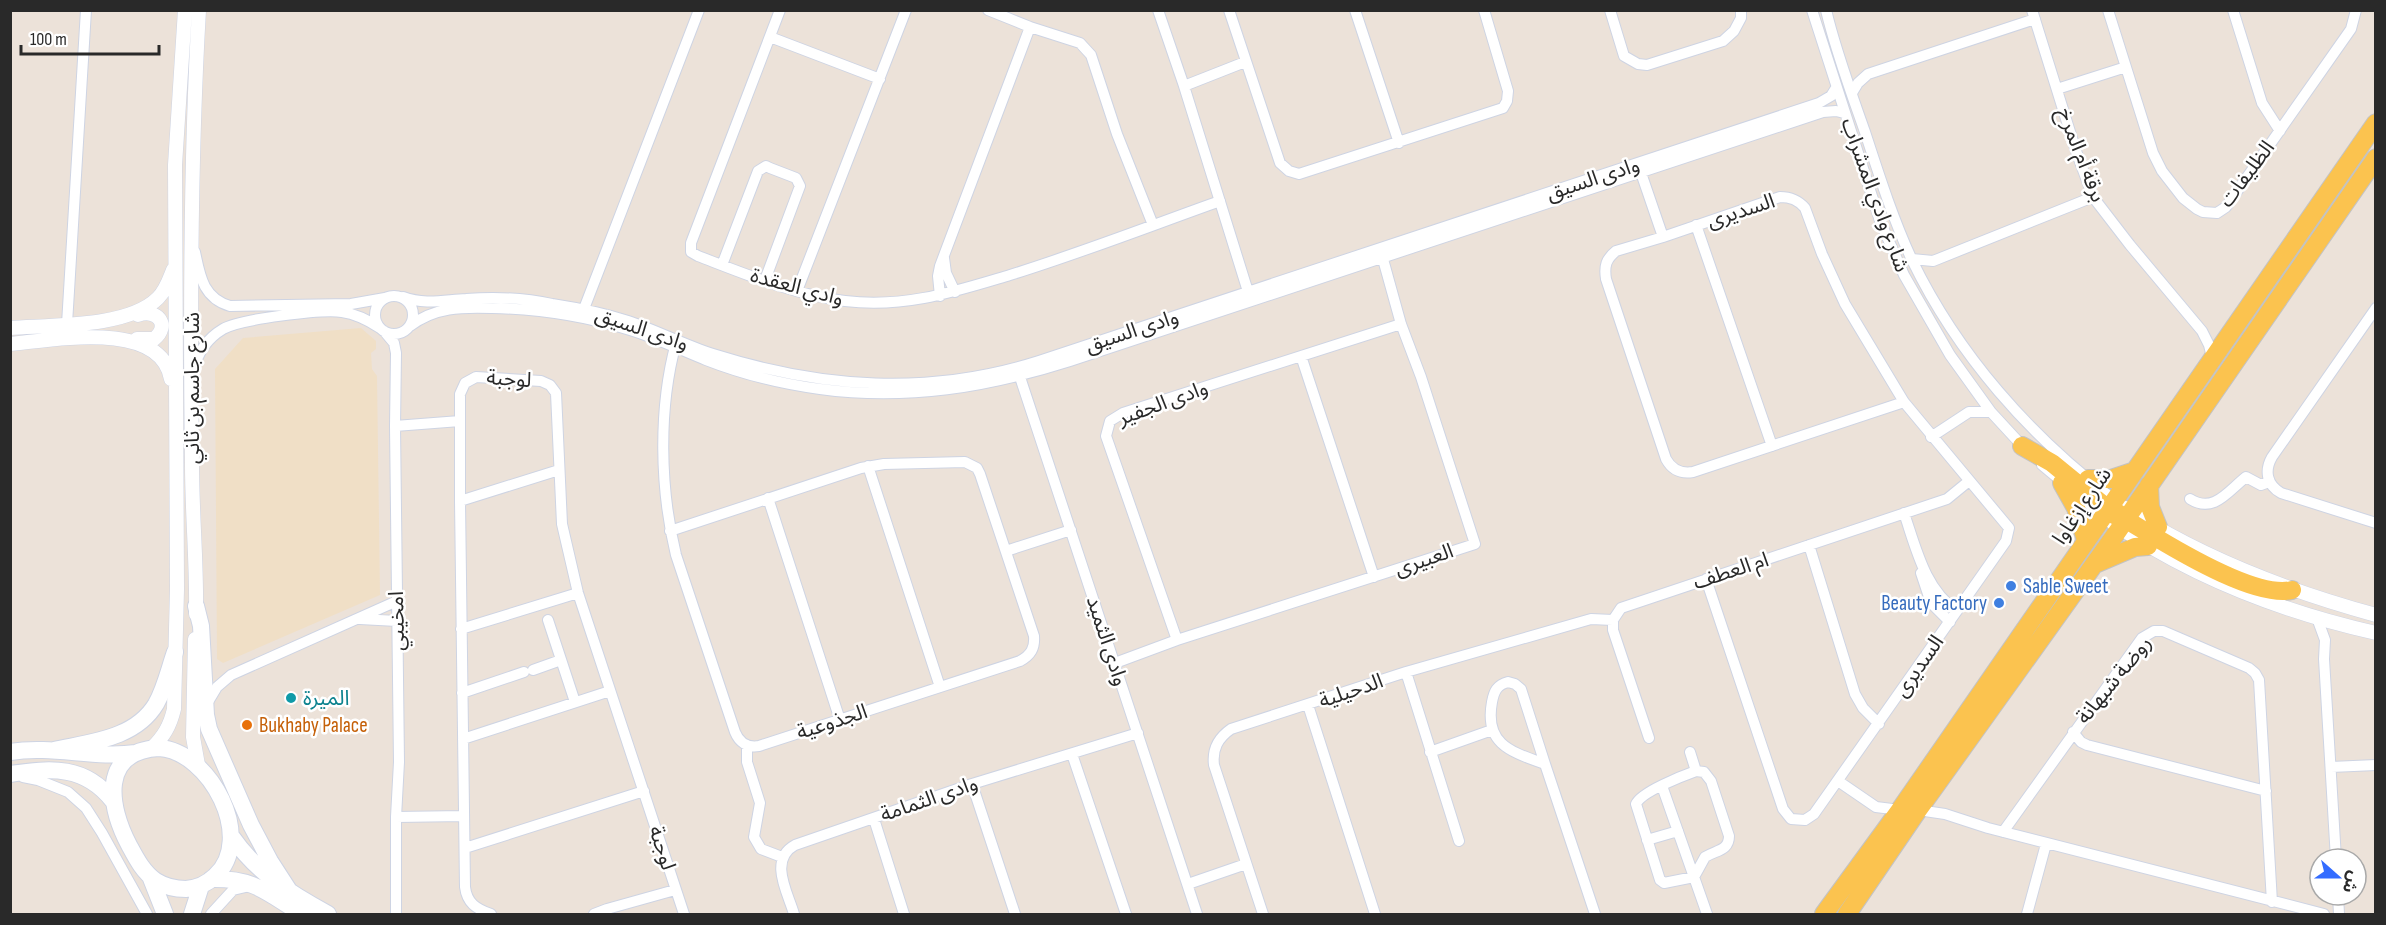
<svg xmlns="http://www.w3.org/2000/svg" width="2386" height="925" font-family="'Sofia Sans Condensed','Noto Sans Arabic',sans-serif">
<rect width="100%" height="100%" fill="#ece2d9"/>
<!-- education -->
<path fill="#f0dfc6" d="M361,328L376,341V349L371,353L372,369L377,376L380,595L223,663L217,659L215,369L243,338Z"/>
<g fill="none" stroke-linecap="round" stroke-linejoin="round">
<!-- minor casing -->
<g stroke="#ced4e3" stroke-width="12">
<path id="minor" d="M780,10L691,243V252L698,256C745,274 795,295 845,301C906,308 953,292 1010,275C1081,253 1150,226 1220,201
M988,10L1030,27L1080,43L1091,55L1117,134L1153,225
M1158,10L1184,86L1250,298
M1229,10L1280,163L1289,171L1299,174L1503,108L1507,101L1508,91L1484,10
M1355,10L1399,143
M1610,10L1624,56L1638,64L1647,65L1723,41L1734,31L1741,18V10
M1812,10L1880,221L1904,275L1950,355L1991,412L2026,450
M1826,10C1836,52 1851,92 1865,132C1879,175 1893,219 1912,260C1958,355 2030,436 2113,499
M2032,10L2076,151L2093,197L2130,245L2202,331L2209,345L2212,358
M2108,10L2153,153L2162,171L2183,198L2197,209L2203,212L2217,213L2226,207L2351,29L2356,10
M2233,10L2262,103L2280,131
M770,37L880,79
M1184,86L1245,62
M2057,89L2126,67
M1852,93L1858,83L1868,74L2035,19
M1639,167L1663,237
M1696,225L1772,446
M195,252C200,276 203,298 230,306L351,304L385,298
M944,258L946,273L955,292
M1912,259L1933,261L2093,197
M722,265L758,171L766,166L770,168L796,178L800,186L765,280
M797,291L906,10
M375 315a19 19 0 1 1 38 0a19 19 0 1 1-38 0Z
M940,296L938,276L940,266L1030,27
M403,297C425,305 444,300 466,299C494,297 525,298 552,304C578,308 603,313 628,321C656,330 684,345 713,354C821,388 929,396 1039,361L1819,103L1831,96L1836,88
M2376,308L2272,457C2264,471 2267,485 2281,493L2376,523
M582,314L699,10
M67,324L86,10
M410,326C435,307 461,307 492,308C539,309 585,316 630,330C656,338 681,350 706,360C742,374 782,384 820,389C907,401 988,387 1070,361L1823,112L1836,111L1844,113
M384,331L394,343L396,353L395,426L399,762L396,817V914
M1301,356L1374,577
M194,369C198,352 208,338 223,329C240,319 322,309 342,312C356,314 368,320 380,328
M1018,371L1197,914
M395,426L460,421
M1931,437L1969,412H1991
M2042,465L2102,515
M868,466L940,687
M768,498L840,720
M2190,499C2214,514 2228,491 2246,477L2261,485L2269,482
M460,501L559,470
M1904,513C1916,548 1925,590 1957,611
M670,531L861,468L884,464L965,462L977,468L980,474L1034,636C1035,648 1031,655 1020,661L759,746C747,748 739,742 735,732L676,555C660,489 658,409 676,343
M1809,545L1855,694L1863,708L1879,724
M1006,551L1071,530
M1921,573L1931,603L1950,622
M1706,579L1783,809L1791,819L1805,820L1814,814L2006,541L2009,528L1904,402L1845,304L1822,254L1805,208C1798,200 1791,197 1780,197L1663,237L1616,251C1606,259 1604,266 1606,279L1666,459C1672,470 1681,474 1693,472L1904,402
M2317,618L2325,640L2324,659L2336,859
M360,619L397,621
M548,620L575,702
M461,629L578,593
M1177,640L1106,436L1110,421L1123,413L1401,324
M1115,663L1177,640L1475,544L1421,377L1401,324L1381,252
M533,670L561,660
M1406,672L1459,841
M1508,682L1515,684L1521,689L1545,764C1512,752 1484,745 1492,702C1494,691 1497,685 1508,682Z
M462,693L524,672
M208,702L217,687L231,675L397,601
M1308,705L1375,914
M2073,732L2081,742L2087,745L2266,791
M1649,738L1613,630V620L1621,608L1947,499L1969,481
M463,739L610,691
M747,745V762L760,803L754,837L761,849L782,857
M1430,752L1492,730
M1690,752L1696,771
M1072,754L1126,914
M1545,764L1595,914
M2331,767L2376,765
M1696,771L1704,772L1711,781L1729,836C1729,851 1716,850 1705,857L1694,877L1664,883L1660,880L1636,804C1641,792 1682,776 1696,771Z
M23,777L38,780L68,792L86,808L102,833L147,914
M1838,781L1876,807L1900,810
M972,784L1015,914
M1662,786L1707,914
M1918,810L1945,814L1988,828L2324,914
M396,817L464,816
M874,819L904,914
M2003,832L2142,638L2154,631H2163L2249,668L2255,673L2259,680L2272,902
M1647,840L1678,831
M465,848L644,791
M1188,884L1246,864
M2338,895L2339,914
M211,914L233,890L250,886
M491,914C476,909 467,903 465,887L460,501V394L465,383L476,377L541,381L550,385L556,393L562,524L578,593L684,914
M594,914L607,909L675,890
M794,914C788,893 768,860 795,845L972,784L1138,733
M1263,914L1214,765C1212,749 1218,738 1231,729L1406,672L1591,619L1613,620
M2027,914L2046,844"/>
</g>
<!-- tertiary casing -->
<g stroke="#ced4e3" stroke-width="15">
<path id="tertiary" d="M10,328C51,325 128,328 158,298C166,290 169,280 173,270
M137,339H154C171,325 157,308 138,315
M10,344C53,340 161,319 171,379
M2125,508C2201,558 2288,591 2376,615
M2113,523C2192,577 2283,612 2376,633
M196,614C197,565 192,514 192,464C190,313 190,161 199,10
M195,639L193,737L198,765
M152,748C164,736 170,726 174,709L177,589L175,165L185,10"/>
</g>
<!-- secondary casing -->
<g stroke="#ced4e3" stroke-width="18">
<path id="secondary" d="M196,606L201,626L206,715L209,729L251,825L270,861L292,895
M159,748C210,751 256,839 215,876C207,884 198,888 186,889C176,889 164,886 156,881C143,872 136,858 129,845C109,807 99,751 159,748Z
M54,750C90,742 135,739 156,704C165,688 169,669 175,652
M10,752C53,745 94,759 136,753
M10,774C52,768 85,765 113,801
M232,837C257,873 291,894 328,914
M150,876L165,914
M211,879C255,878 267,893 302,914
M192,914L201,886"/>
</g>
<!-- primary casing -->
<g stroke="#c3c3c3" stroke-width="20">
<path id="primary" d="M2022,446L2052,463L2107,508L2118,513
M2088,479H2111L2132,472
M2062,483L2076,508L2086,540
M2149,485L2150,507L2158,527
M2114,515C2128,519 2142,530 2155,537C2185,555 2258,598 2292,590
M2095,564L2135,547L2148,546
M1824,914L1900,810L2376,123
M1847,914L1918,810L2113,538L2376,158"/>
</g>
<!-- minor -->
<use href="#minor" stroke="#fff" stroke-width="10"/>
<!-- tertiary -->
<use href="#tertiary" stroke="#fff" stroke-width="14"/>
<!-- secondary -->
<use href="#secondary" stroke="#fff" stroke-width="16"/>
<!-- primary -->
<use href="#primary" stroke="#fbc34f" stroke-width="18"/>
</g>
<!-- markers -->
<g fill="#3f7fe0" stroke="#fff" stroke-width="2">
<circle cx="2011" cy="586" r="6"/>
<circle cx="1999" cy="603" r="6"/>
</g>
<circle fill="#0f9aa8" stroke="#fff" stroke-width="2" cx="291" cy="698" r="6"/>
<circle fill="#e8710a" stroke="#fff" stroke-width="2" cx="247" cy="725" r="6"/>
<g text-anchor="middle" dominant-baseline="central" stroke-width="5" stroke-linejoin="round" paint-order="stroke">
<!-- street labels -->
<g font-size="21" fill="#292929" stroke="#fff">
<text transform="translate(2081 155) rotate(69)">برقة أم المرخ</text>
<text transform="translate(2247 174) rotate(-53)">الظليفات</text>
<text transform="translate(1593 179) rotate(-18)">وادى السيق</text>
<text transform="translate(1875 195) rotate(70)">شارع وادي المشراب</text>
<text transform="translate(1741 211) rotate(-18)">السديرى</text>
<text transform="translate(797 287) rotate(15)">وادي العقدة</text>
<text transform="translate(642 329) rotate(19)">وادى السيق</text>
<text transform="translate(1132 331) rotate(-18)">وادى السيق</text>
<text transform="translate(509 379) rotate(4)">لوجبة</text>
<text transform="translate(192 388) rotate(-90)">شارع جاسم بن ثاني</text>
<text transform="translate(1163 403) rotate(-20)">وادى الجفير</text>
<text transform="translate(2082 506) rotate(-56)">شارع إزغاوا</text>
<text transform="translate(1424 560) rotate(-19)">العبيرى</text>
<text transform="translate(1731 571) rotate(-18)">ام العطف</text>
<text transform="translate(397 621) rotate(-91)">امخيبي</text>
<text transform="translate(1107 641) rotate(72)">وادى الثميد</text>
<text transform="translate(1919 666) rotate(-55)">السديرى</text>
<text transform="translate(2114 680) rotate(-51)">روضة شبهانة</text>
<text transform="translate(1351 691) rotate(-19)">الدحيلية</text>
<text transform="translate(832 722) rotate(-18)">الجذوعية</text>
<text transform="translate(929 799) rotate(-19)">وادى الثمامة</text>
<text transform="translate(662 848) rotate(72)">لوجبة</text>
</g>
<!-- shop labels -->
<g font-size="21" fill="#366cbe" stroke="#fff" text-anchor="start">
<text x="2023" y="586">Sable Sweet</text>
<text x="1987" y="603" text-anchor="end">Beauty Factory</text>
</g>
<!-- culture labels -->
<g font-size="21" fill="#0d838f" stroke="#fff" text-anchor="start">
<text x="303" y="698">الميرة</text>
</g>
<!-- food labels -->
<g font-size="21" fill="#c56008" stroke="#fff" text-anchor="start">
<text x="259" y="725">Bukhaby Palace</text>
</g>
</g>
<!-- border -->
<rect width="2386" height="925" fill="none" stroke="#292929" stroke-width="24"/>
<!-- north arrow -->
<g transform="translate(2338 877) rotate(111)"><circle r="28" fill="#ffffff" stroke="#a9a9a9" stroke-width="1.5"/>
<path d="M0-4.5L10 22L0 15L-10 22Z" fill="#336cff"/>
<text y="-9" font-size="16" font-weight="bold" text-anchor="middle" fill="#292929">ش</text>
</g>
<!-- scale -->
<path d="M21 45v9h138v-9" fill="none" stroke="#292929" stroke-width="3"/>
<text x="30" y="45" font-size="18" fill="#292929" stroke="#ffffff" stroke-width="4.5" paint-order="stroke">100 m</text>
</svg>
